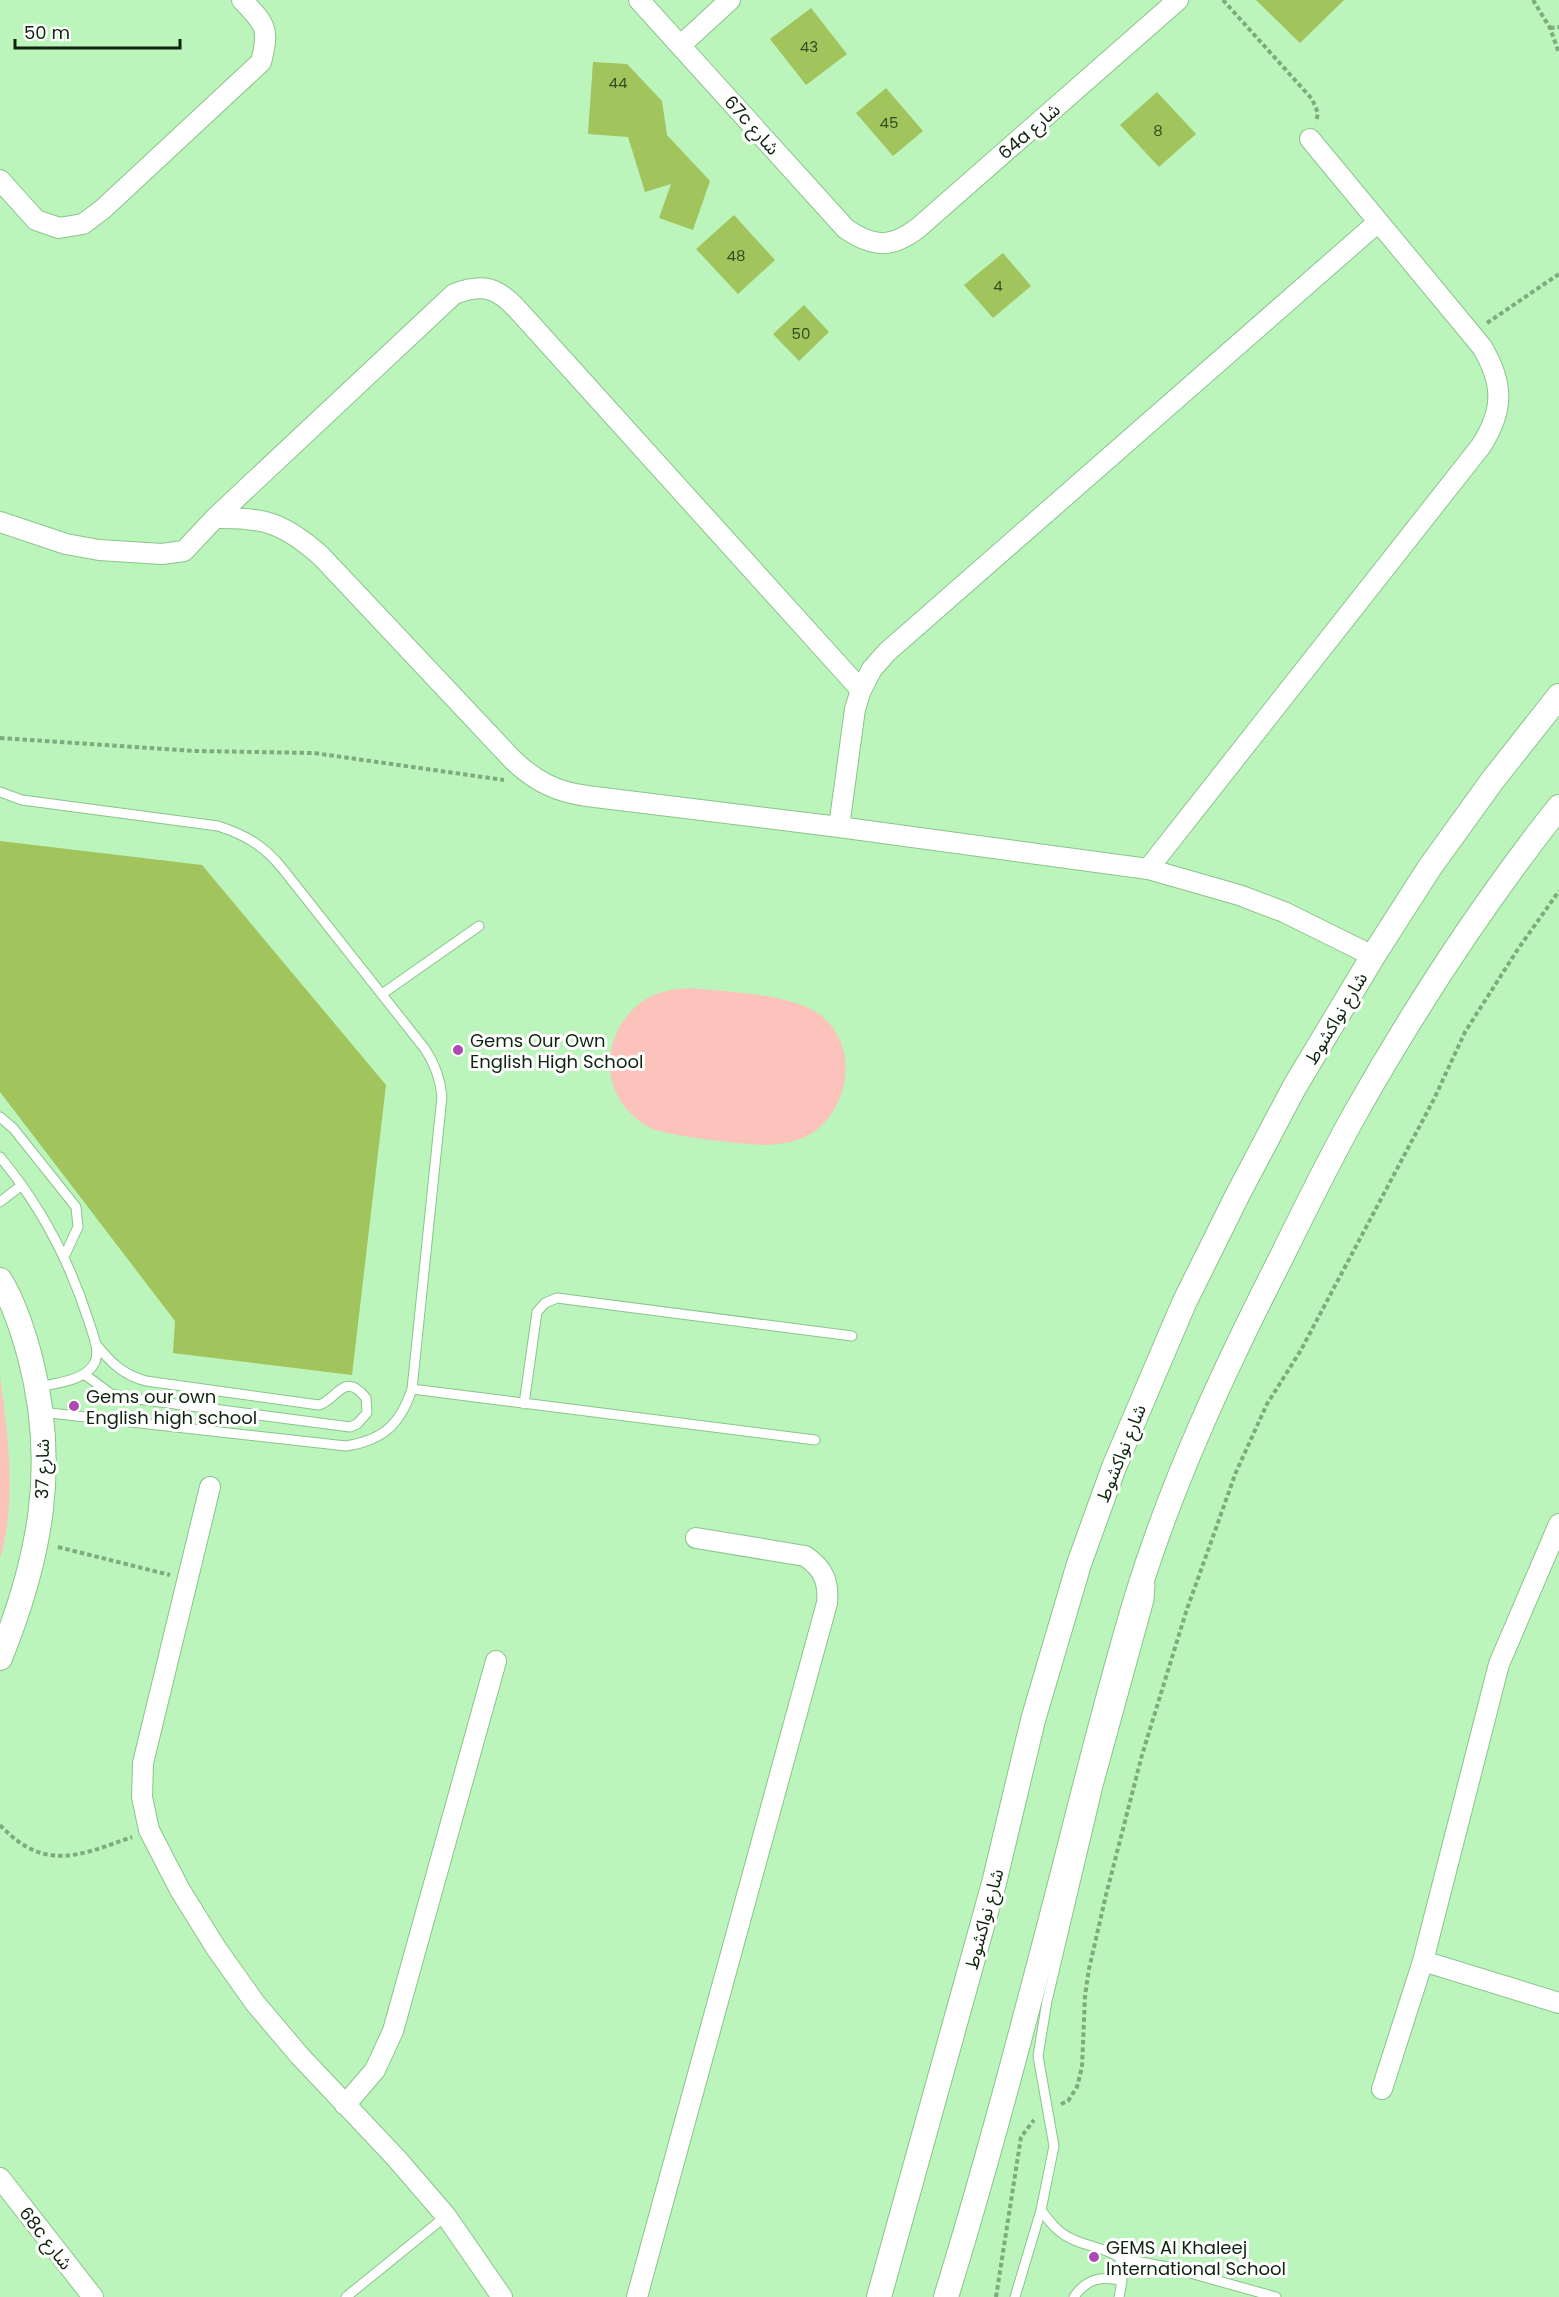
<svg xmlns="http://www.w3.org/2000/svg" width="1559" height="2297" font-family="Poppins,'Noto Sans Arabic',sans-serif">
<rect width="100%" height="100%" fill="#bbf5bb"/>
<!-- green -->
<path fill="#fcc2bc" d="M690,988C727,992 798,993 825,1019C858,1050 849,1105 815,1131C802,1141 783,1144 767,1145C748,1145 666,1136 651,1128C597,1101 597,1031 646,999C659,991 675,989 690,988Z
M0,1376C8,1435 17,1502 0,1559Z"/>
<!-- building -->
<path fill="#a1c45c" d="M1256,0H1344L1300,43Z
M811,8L847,54L806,85L770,39Z
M593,62L627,64L662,101L667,135L710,181L693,230L659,218L671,184L645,192L628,137L588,134Z
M886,88L923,131L893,156L856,113Z
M1157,92L1196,134L1159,167L1120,125Z
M734,215L775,260L738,294L696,249Z
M1003,253L1031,286L993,318L964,285Z
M804,305L829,332L799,361L773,334Z
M0,841L202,865L386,1085L352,1375L173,1353L175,1321L0,1092Z"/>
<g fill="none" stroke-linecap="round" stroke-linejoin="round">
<!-- service casing -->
<g stroke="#8bc48c" stroke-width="11">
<path id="service" d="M0,792L22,800L218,826C246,835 264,846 282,868L425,1049C435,1064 440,1078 442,1096L412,1389C400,1425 383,1440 346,1446L41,1412
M382,994L479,926
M0,1117L13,1128L76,1207L78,1227L64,1257
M0,1157C40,1205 70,1262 89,1322C93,1335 100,1350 95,1362C86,1381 56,1383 38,1387
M0,1202L22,1185
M84,1374L111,1394L137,1399L350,1427L357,1424L367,1413L366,1398C344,1370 337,1400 319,1405L146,1381C123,1375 110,1362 95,1343
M412,1389L815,1440
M524,1404L537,1312L545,1303L557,1298L852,1336
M1041,2210C1049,2221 1058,2233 1072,2239C1088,2247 1105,2247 1120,2258L1122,2281L1119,2297
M1120,2258L1172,2268L1276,2297
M346,2297L446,2216
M1015,2297L1041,2210L1054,2146L1038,2056L1047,2001L1098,1786L1149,1600L1150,1585
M1074,2297C1086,2279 1102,2275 1122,2281"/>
</g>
<!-- minor casing -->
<g stroke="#8bc48c" stroke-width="22">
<path id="minor" d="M639,0L846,229C874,248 892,248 918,228L1178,0
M681,45L730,0
M0,180L36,220L59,228L83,224L103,209L261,62C270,28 265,24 242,0
M215,518C264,517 284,523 321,556L513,760C535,781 556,792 587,796L839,827L1148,869L1239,895L1284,912L1373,956
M0,522L66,544L99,550L162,554L184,551L215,518L454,294C483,283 497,287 518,310L861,690
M839,827L855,709L861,690L872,669L887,652L1377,223
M1148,869L1481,446C1504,410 1504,384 1482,347L1310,139
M210,1487L143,1763L142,1797L149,1830L180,1890L216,1948L255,2003L299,2055L397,2159L446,2216L502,2297
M1423,1961L1499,1664L1559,1524
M1382,2089L1423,1961L1559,2003
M345,2105L375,2070L393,2031L496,1661
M0,2178L93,2297
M637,2297L827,1603C829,1581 823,1568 805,1556L696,1538"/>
</g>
<!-- tertiary casing -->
<g stroke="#8bc48c" stroke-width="26">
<path id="tertiary" d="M0,1280C14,1303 23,1331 30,1357C58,1464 41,1557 0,1658
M879,2297L994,1883L1033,1720L1079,1564L1114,1467L1184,1303L1238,1194L1295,1086L1373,956L1430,867L1492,781L1559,696
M946,2297C987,2164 1022,2030 1057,1896C1083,1795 1107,1695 1137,1596C1173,1479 1226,1366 1281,1258C1305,1209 1329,1160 1356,1112C1416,1006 1483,903 1559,807"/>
</g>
<!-- path -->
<path stroke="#7eab7e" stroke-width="4" stroke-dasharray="4.5 3" stroke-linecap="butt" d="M1223,0L1312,99L1318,113L1316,122
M1533,0L1550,28L1559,53
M1550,28L1559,27
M1487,323L1559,274
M0,738L195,751L314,753L504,780
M58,1547L170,1575
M0,1825C44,1872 79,1856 132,1837
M1061,2104L1068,2101L1077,2087L1082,2067L1085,1996L1089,1969L1106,1895L1142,1755L1186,1612L1236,1472L1267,1404L1301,1350L1434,1099L1465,1032L1518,949L1559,891
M996,2297L1021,2137L1034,2120"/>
<!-- service -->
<use href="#service" stroke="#fff" stroke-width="9"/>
<!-- minor -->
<use href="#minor" stroke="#fff" stroke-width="20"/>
<!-- tertiary -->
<use href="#tertiary" stroke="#fff" stroke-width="24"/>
</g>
<!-- markers -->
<g fill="#ab4ab2" stroke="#fff" stroke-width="2">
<circle cx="458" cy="1050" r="6"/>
<circle cx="74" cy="1406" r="6"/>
<circle cx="1094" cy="2257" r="6"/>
</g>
<g text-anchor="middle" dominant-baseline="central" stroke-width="6" stroke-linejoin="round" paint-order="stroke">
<!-- number labels -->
<g font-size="15" fill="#334c22">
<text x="809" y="46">43</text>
<text x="618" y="82">44</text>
<text x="889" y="122">45</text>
<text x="1158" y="130">8</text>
<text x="736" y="255">48</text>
<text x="998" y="285">4</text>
<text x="801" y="333">50</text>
</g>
<!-- street labels -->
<g font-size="18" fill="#0e240f" stroke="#fff">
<text transform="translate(752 125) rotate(48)">67c شارع</text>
<text transform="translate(1029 131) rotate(-41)">64a شارع</text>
<text transform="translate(1336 1018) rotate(-59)">شارع نواكشوط</text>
<text transform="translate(1121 1453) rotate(-68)">شارع نواكشوط</text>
<text transform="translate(42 1469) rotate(-89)">شارع 37</text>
<text transform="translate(984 1919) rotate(-75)">شارع نواكشوط</text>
<text transform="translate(46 2238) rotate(52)">68c شارع</text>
</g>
<!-- poi labels -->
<g font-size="18" fill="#0e240f" stroke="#fff" text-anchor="start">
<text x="470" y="1040">Gems Our Own<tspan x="470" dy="21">English High School</tspan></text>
<text x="86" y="1396">Gems our own<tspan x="86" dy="21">English high school</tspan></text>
<text x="1106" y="2247">GEMS Al Khaleej<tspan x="1106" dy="21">International School</tspan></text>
</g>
</g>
<!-- scale -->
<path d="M15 39v9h165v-9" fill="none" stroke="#0e240f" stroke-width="3"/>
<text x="24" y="39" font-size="18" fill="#0e240f" stroke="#ffffff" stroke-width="4.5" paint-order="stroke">50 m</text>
</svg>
